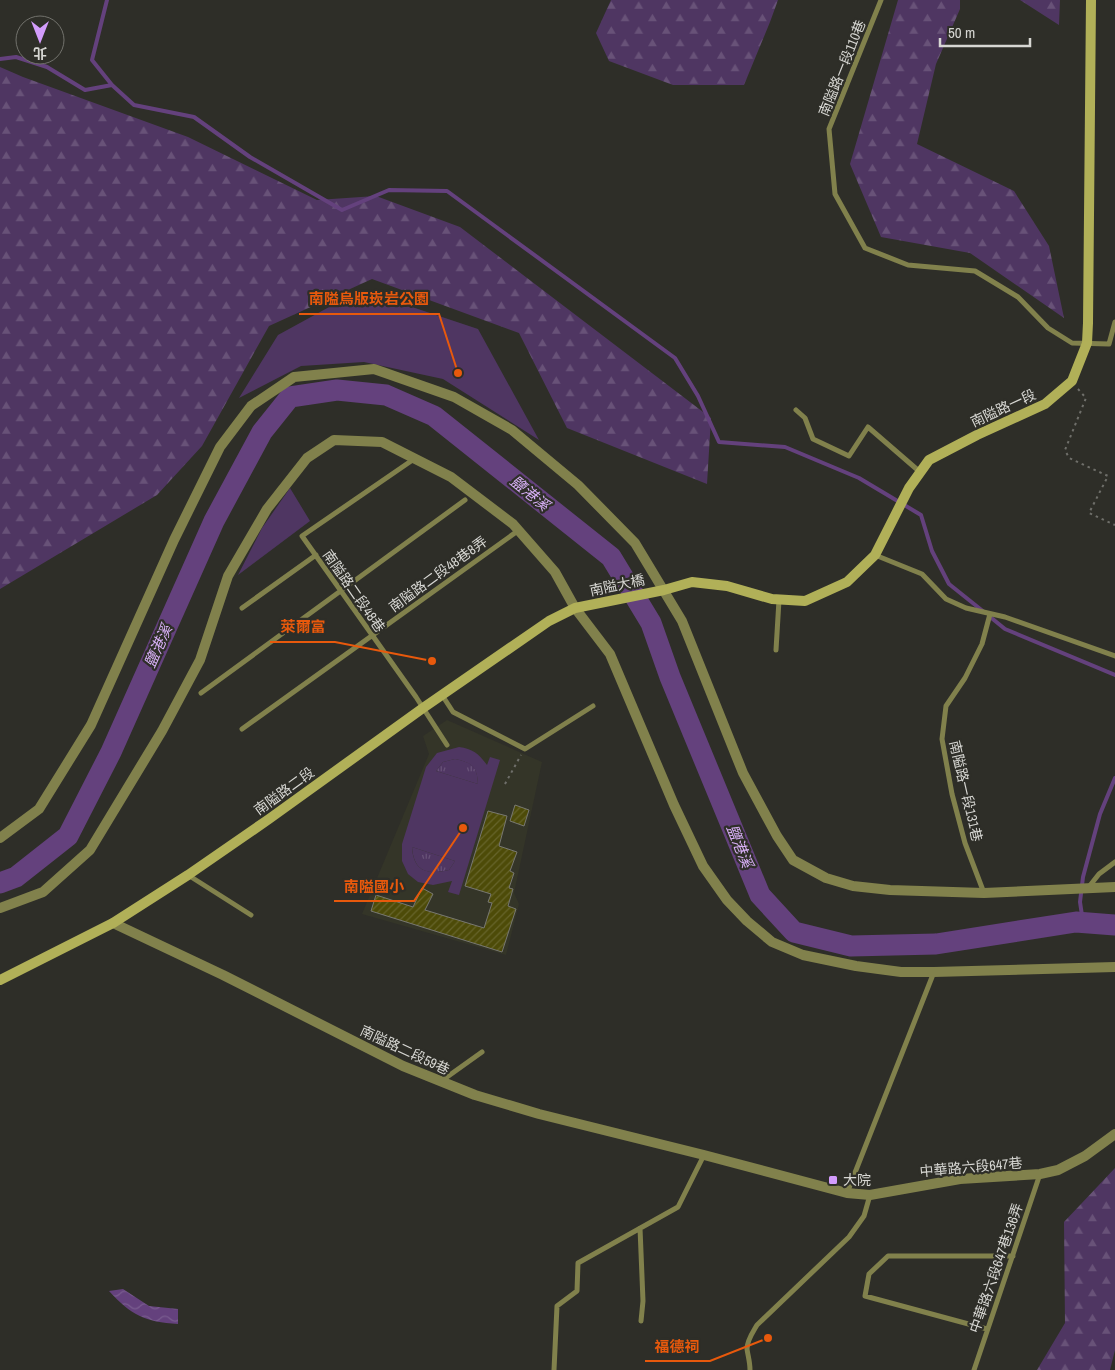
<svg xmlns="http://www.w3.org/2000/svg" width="1115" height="1370" font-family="'Archivo Narrow','Noto Sans TC',sans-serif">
<defs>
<pattern id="grass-tufts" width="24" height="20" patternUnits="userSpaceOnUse" patternTransform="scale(1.25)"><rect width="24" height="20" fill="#4f3662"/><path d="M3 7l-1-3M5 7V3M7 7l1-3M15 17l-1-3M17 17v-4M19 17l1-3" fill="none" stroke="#685278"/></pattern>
<pattern id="forest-firs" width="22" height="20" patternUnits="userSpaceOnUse" patternTransform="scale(1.25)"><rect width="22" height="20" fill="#4f3662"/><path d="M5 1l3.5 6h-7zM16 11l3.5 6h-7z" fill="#685278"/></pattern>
<pattern id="water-waves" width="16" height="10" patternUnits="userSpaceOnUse" patternTransform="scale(1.25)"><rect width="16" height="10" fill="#64417d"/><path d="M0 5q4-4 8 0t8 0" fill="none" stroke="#795c8f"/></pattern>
<pattern id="building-hatch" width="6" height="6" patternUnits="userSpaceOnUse" patternTransform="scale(1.25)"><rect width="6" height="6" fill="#4d4b08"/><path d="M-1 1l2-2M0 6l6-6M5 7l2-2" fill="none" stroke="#66642b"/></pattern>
</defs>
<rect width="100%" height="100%" fill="#2e2e28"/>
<!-- built -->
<path fill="#343528" d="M447,720L542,762L514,893L519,904L506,955L362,914L429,754L423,736Z"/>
<!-- grass -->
<path fill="url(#grass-tufts)" d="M455,759C473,763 477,766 478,784L436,771L443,762Z
M412,847L455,861L449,870C427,875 414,872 412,847Z"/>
<!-- forest -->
<path fill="url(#forest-firs)" d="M611,0H778L770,22L744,85H673L609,61L596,33Z
M898,0H960V9L936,64L917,144L1014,191L1049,246L1064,318L970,253L881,237L850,164Z
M1020,0H1060L1059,25Z
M0,67L23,77L188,137L317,200L376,196L460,227L711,418L707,484L567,428L519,333L372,279L269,326L202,446L157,495L0,589Z
M1115,1168V1350L1110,1370H1037L1065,1323L1064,1222Z"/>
<!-- park -->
<path fill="#4f3662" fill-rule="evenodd" d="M400,303L478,329L539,440L443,379L364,362L301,366L239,398L278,335L331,306Z
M290,488L310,521L238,575L262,528Z
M459,747C473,749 479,754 487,765L490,757L500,760L459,895L448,892L452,881L433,885L418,882L408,874L402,861V844L426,767L437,753ZM455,759C472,763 477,766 478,784L436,771L443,762ZM412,848V847L455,861L449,870C428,875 414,872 412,848Z"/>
<!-- water -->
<path fill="url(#water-waves)" d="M123,1289L149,1306L178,1309V1324C145,1322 131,1315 109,1291Z"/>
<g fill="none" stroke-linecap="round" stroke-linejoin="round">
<!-- stream -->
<path stroke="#64417d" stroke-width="4" d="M107,0L92,60L112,85L134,105L194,117L250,157L342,210L389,190L447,191L675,358L698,396L719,442L785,447L859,478L921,515L932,551L949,584L984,612
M0,59L16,57L47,67L85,90L112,85
M989,616L1005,629L1115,675
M1083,922L1080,902L1083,877L1100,814L1115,778"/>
<!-- river -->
<path stroke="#64417d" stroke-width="21" d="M0,883L16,877L68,836L111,752L214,521L262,432L290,397L337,390L386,395L434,416L611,557L651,623L670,677L760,895L794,932L851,946L936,944L1076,922L1115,925"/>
</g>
<!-- building -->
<path fill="url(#building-hatch)" stroke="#787871" d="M515,805L529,810L524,826L510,821Z
M488,811L507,816L499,846L517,852L510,871L514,873L509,888L513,889L508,906L516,909L502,952L371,911L376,895L413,907L422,888L433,894L425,910L484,928L492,903L488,902L491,894L465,886Z"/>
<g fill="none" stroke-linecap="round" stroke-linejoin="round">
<!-- path -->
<path stroke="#6f6f6a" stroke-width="2" stroke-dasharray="2.5 4" stroke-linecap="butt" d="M1078,389L1086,398L1065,450L1069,458L1108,476L1089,513L1115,525
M505,784L521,755"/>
<!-- lane -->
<path stroke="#81814c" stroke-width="5" d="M881,0L829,129L835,194L865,248L908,265L975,271L1018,297L1048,328L1072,343L1109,344L1115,322
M796,410L805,418L813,439L849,456L868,427L920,472
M414,459L302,536L416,697L447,745
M875,555L922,574L946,599L966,608L1005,617L1115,656
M242,608L316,555
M776,650L779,600
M201,693L465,500
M442,695L453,712L525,749L593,706
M242,729L519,530
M188,875L251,915
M1088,888L1099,874L1115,862
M984,893L965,843L952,794L942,739L946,706L965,678L982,644L990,614
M440,1082L482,1052
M847,1193L934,972
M640,1228L643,1301L641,1321
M987,1329L865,1296L869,1274L888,1256H1013
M554,1370L557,1306L577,1291L578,1263L678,1207L704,1155
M750,1370C750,1362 748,1356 747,1349C747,1340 753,1332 757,1325L849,1237L864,1216L870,1195
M974,1370L1040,1174"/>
<!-- street -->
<path stroke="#81814c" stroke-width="10" d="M0,838L39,809L91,725L174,540L220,447L251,406L294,377L374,369L454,397L512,430L578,485L635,543L682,621L743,773L777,836L793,860L826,878L853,886L890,890L984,893L1115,887
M0,908L43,892L90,850L162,731L200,660L228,576L267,509L307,458L334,440L382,442L451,477L513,524L555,572L575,608L610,654L674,805L703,866L727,900L747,921L772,942L803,955L856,966L901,972H934L1115,967
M113,923L223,975L403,1066L475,1095L539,1114L704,1155L847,1193L870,1195L960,1179L1040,1174L1058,1170L1085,1156L1115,1134"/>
<!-- secondary -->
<path stroke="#b1b058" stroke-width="10" d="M0,980L113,923L188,875L269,819L423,708L549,621L575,608L664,590L692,582L727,586L772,599L805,601L847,582L875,555L909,488L929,460L977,435L1045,404L1072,381L1087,343L1088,323L1091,0"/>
</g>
<!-- markers -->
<rect fill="#d39cfc" stroke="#2e2e28" stroke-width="2" x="828" y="1175" width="10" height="10" rx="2.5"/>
<g text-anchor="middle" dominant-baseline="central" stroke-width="4.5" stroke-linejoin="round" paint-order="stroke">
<!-- street labels -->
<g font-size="14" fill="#d7d7d3" stroke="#2e2e28">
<text transform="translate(842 68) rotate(-68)">南隘路一段110巷</text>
<text transform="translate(1003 408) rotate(-25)">南隘路一段</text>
<text transform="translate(438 574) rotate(-36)">南隘路二段48巷8弄</text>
<text transform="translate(617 585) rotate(-12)">南隘大橋</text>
<text transform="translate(354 591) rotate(55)">南隘路二段48巷</text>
<text transform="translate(284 791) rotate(-36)">南隘路二段</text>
<text transform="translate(966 791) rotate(77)">南隘路一段131巷</text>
<text transform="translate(405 1050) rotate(25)">南隘路二段59巷</text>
<text transform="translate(971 1167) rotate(-5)">中華路六段647巷</text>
<text transform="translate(996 1268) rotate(-71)">中華路六段647巷136弄</text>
</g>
<!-- poi labels -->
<g font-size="14" fill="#d7d7d3" stroke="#2e2e28" text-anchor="start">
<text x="843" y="1180">大院</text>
</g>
<!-- water labels -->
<g font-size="15" font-style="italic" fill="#d8b0f7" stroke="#2e2e28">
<text transform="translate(530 493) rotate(39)">鹽港溪</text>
<text transform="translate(158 646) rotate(-66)">鹽港溪</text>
<text transform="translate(740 846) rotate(68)">鹽港溪</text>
</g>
</g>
<!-- callouts -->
<path fill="none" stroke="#e8590c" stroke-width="2" d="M458 373L439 314H299M432 661L335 642H270M463 828L414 901H334M768 1338L710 1361H645"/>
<g fill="#e8590c" stroke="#2e2e28" stroke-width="2">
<circle cx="458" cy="373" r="5"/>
<circle cx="432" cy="661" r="5"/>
<circle cx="463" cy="828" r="5"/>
<circle cx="768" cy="1338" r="5"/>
</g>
<g font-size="15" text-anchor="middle" font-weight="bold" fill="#e8590c" stroke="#2e2e28" stroke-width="4.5" stroke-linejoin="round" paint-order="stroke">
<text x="369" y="304">南隘烏版崁岩公園</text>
<text x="303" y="632">萊爾富</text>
<text x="374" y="892">南隘國小</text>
<text x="677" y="1352">福德祠</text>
</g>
<!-- north arrow -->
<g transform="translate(40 40) rotate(180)"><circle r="24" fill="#2e2e28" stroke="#72726c"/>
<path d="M0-4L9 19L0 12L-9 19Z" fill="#d39cfc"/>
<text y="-8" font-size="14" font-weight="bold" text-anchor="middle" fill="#d7d7d3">北</text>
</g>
<!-- scale -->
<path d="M940 38v8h90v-8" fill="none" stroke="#d7d7d3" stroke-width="2.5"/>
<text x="948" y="38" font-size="15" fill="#d7d7d3" stroke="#2e2e28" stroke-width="4" paint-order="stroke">50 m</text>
</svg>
